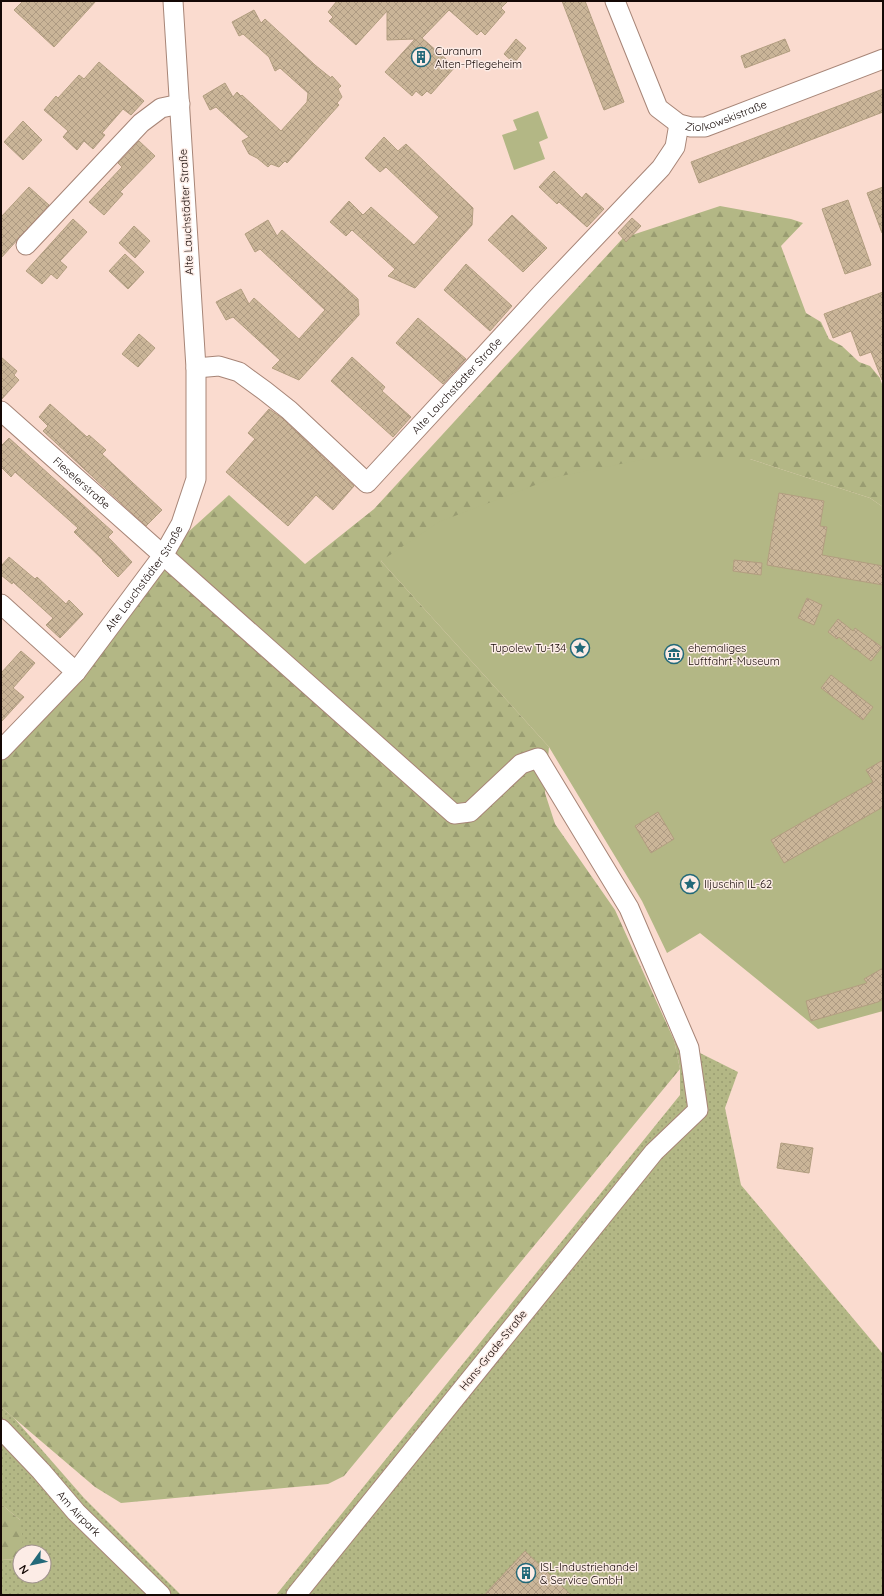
<svg xmlns="http://www.w3.org/2000/svg" width="884" height="1596" font-family="Quicksand,sans-serif">
<defs>
<pattern id="grass-dots" width="8" height="8" patternUnits="userSpaceOnUse"><rect width="8" height="8" fill="#b3b785"/><path d="M2 2h.1M6 6h.1" fill="none" stroke="#999c71" stroke-width="1.8" stroke-linecap="round"/></pattern>
<pattern id="forest-firs" width="22" height="20" patternUnits="userSpaceOnUse"><rect width="22" height="20" fill="#b3b785"/><path d="M5 1l3.5 6h-7zM16 11l3.5 6h-7z" fill="#999c71"/></pattern>
<pattern id="building-cross-hatch" width="8" height="8" patternUnits="userSpaceOnUse"><rect width="8" height="8" fill="#cab598"/><path d="M0 0l8 8M0 8l8-8" fill="none" stroke="#ad9a82"/></pattern>
</defs>
<rect width="100%" height="100%" fill="#fadbcf"/>
<!-- grass -->
<path fill="url(#grass-dots)" fill-rule="evenodd" d="M674,1040L738,1072L725,1108L741,1185L883,1354V1595H276L680,1095V1069Z
M1,1407L14,1418L84,1498L181,1595H1V1560L16,1559L20,1520L1,1504ZM20,1552H44V1576H20Z"/>
<!-- forest -->
<path fill="url(#forest-firs)" d="M720,206L791,219L803,223L781,246L806,313L821,322L829,339L842,346L859,362L870,366L880,378L883,387V507L870,498L750,459L381,561L549,747L545,793L555,824L615,910L674,1040L680,1069L344,1476L328,1484L121,1503L95,1487L1,1407V750L164,554L229,495L305,564L374,509L623,238Z
M1,1504L20,1520L23,1540L16,1559L1,1560Z"/>
<!-- green -->
<path fill="#b3b785" d="M538,111L548,138L539,142L545,159L514,170L502,135L517,130L513,120Z
M645,459H750L870,498L883,507V1011L818,1029L700,933L667,953L642,901L549,747L381,561L439,522L556,477Z"/>
<!-- building -->
<path fill="url(#building-cross-hatch)" stroke="#b29e80" d="M23,1H96L54,47L14,10Z
M337,1H508L501,8L505,12L485,35L481,31L477,35L449,10L422,38L455,67L431,94L427,91L422,96L416,91L412,96L385,72L415,39L387,40V11L356,45L329,21L333,17L328,12Z
M562,1H585L624,102L604,110Z
M254,10L261,23L265,19L315,65L331,78L332,76L341,86L338,89L342,97L337,103L339,105L287,163L285,161L279,167L271,164L268,167L257,158L249,154L242,141L249,137L216,107L210,110L203,96L225,83L233,97L237,92L241,96L242,95L281,131L307,102L308,93L280,68L275,71L269,57L243,34L239,36L232,22Z
M516,39L526,48L514,63L504,54Z
M785,39L790,51L745,68L741,56Z
M99,62L144,101L131,115L123,109L102,133L105,135L93,149L84,141L77,150L63,137L68,131L44,110L56,96L58,98L79,75L84,79Z
M883,89V112L699,183L691,162Z
M23,121L42,140L23,160L4,142Z
M384,137L398,151L406,144L473,208L472,225L415,288L388,276L395,269L352,230L346,236L330,222L349,201L363,215L371,207L414,245L439,217L386,167L380,172L365,158Z
M139,141L155,156L120,192L123,194L104,215L89,202L122,167L118,163Z
M554,171L582,198L586,193L604,209L587,227L559,202L557,204L539,187Z
M29,187L49,205L1,258V217Z
M883,187V233H882L867,193Z
M848,200L871,265L845,274L822,209Z
M512,215L547,248L523,272L488,240Z
M632,218L641,226L626,242L618,233Z
M73,219L87,232L60,261L67,267L57,279L51,274L42,284L26,271Z
M268,220L277,236L282,230L358,299L359,315L299,380L272,368L280,360L233,317L226,320L216,302L241,289L249,304L254,298L299,339L325,310L260,249L255,252L245,234Z
M134,226L150,241L135,258L119,243Z
M125,254L144,272L128,289L109,271Z
M466,264L512,306L490,331L444,290Z
M883,292V380H882L871,352L860,356L851,331L833,338L824,314Z
M418,318L466,359L443,384L396,343Z
M139,334L155,348L138,367L122,354Z
M1,357L17,371L14,375L19,380L1,400Z
M352,357L385,387L382,391L411,417L393,437L331,381Z
M50,404L87,437L89,435L106,450L102,454L162,510L146,526L43,431L48,426L39,417Z
M269,409L282,418L354,486L333,510L316,495L288,526L226,472L255,439L248,433Z
M9,438L113,532L108,537L132,562L118,577L102,561L103,560L74,532L78,528L15,472L11,477L1,467V446Z
M779,493L824,501L820,526L827,527L822,555L883,566V585L767,565Z
M9,557L35,579L37,577L66,604L69,600L83,614L60,638L46,625L53,618L13,582L12,584L1,575V566Z
M734,560L762,563L761,575L733,571Z
M807,598L822,605L814,625L798,618Z
M838,619L853,631L855,628L882,647L871,661L856,649L855,650L839,637L837,639L828,632Z
M21,651L35,663L13,688L24,697L1,722V673Z
M831,675L873,707L863,720L821,688Z
M883,760V807L784,863L771,840L873,782L866,770Z
M658,812L674,839L651,853L635,826Z
M883,968V999L878,1002L811,1021L806,1001L867,983L864,979Z
M781,1143L813,1148L809,1173L777,1168Z
M525,1551L571,1595H484Z"/>
<g fill="none" stroke-linecap="round" stroke-linejoin="round">
<!-- minor casing -->
<g stroke="#a78577" stroke-width="21">
<g id="minor">
<path id="s1" d="M615,1L658,108L679,124L691,127H705L883,59"/>
<path d="M26,245L141,123L161,108L180,104"/>
<path id="s2" d="M196,368L219,366L239,372L265,391L289,410L367,483L542,293L661,168L675,147L679,124"/>
<path id="s3" d="M1,411L454,814L470,812L521,764L538,758L629,908L689,1048L698,1110L654,1152L296,1595"/>
<path d="M1,604L76,672"/>
<path id="s4" d="M1,750L76,672L164,554L181,524L196,479V368L173,1"/>
<path id="s5" d="M1,1429L41,1471L76,1512L161,1595"/>
</g>
</g>
<!-- minor -->
<use href="#minor" stroke="#fff" stroke-width="19"/>
</g>
<!-- icons -->
<defs>
<g id="building-ring" transform="scale(1)"><circle r="9.5" fill="#fcece6" stroke="#236979" stroke-width="1.5"/><path d="M-4-6H4V6H1V3H-1V6H-4ZM-2.5-4.3h1.7v1.8h-1.7ZM.8-4.3h1.7v1.8H.8ZM-2.5-1h1.7V.8h-1.7ZM.8-1h1.7V.8H.8Z" fill="#236979"/></g>
<g id="sight-ring" transform="scale(1)"><circle r="9.5" fill="#fcece6" stroke="#236979" stroke-width="1.5"/><path d="M0-6L1.8-2.2L6-1.7L2.9 1.2L3.7 5.4L0 3.3L-3.7 5.4L-2.9 1.2L-6-1.7L-1.8-2.2Z" fill="#236979"/></g>
<g id="museum-ring" transform="scale(1)"><circle r="9.5" fill="#fcece6" stroke="#236979" stroke-width="1.5"/><path d="M0-6L6-3V-2H-6V-3ZM-5-1h2V3h-2ZM-1-1h2V3h-2ZM3-1h2V3H3ZM-6 4H6V6H-6Z" fill="#236979"/></g>
</defs>
<g fill-rule="evenodd">
<use href="#building-ring" x="421" y="57"/>
<use href="#sight-ring" x="580" y="648"/>
<use href="#museum-ring" x="674" y="654"/>
<use href="#sight-ring" x="690" y="884"/>
<use href="#building-ring" x="526" y="1573"/>
</g>
<g text-anchor="middle" dominant-baseline="central" stroke-width="3" stroke-linejoin="round" paint-order="stroke">
<!-- poi labels -->
<g font-size="11" fill="#140805" stroke="#fcece6" text-anchor="start">
<text x="435" y="51">Curanum<tspan x="435" dy="13">Alten-Pflegeheim</tspan></text>
<text x="566" y="648" text-anchor="end">Tupolew Tu-134</text>
<text x="688" y="648">ehemaliges<tspan x="688" dy="13">Luftfahrt-Museum</tspan></text>
<text x="704" y="884">Iljuschin IL-62</text>
<text x="540" y="1567">ISL-Industriehandel<tspan x="540" dy="13">&amp; Service GmbH</tspan></text>
</g>
<!-- street labels -->
<g font-size="11" fill="#140805" stroke="#fcece6">
<text stroke="none"><textPath href="#s1" startOffset="191">Ziolkowskistraße</textPath></text>
<text transform="translate(186 212) rotate(-93)">Alte Lauchstädter Straße</text>
<text stroke="none"><textPath href="#s2" startOffset="346">Alte Lauchstädter Straße</textPath></text>
<text stroke="none"><textPath href="#s3" startOffset="108">Fieselerstraße</textPath></text>
<text stroke="none"><textPath href="#s4" startOffset="224">Alte Lauchstädter Straße</textPath></text>
<text transform="translate(493 1350) rotate(-51)">Hans-Grade-Straße</text>
<text stroke="none"><textPath href="#s5" startOffset="115">Am Airpark</textPath></text>
</g>
</g>
<!-- border -->
<rect width="884" height="1596" fill="none" stroke="#140805" stroke-width="4"/>
<!-- north arrow -->
<g transform="translate(32 1564) rotate(237)"><circle r="19" fill="#fcece6" stroke="#9f918c"/>
<path d="M0-3L7 15L0 10L-7 15Z" fill="#236979"/>
<text y="-6" font-size="11" font-weight="bold" text-anchor="middle" fill="#140805">N</text>
</g>
</svg>
